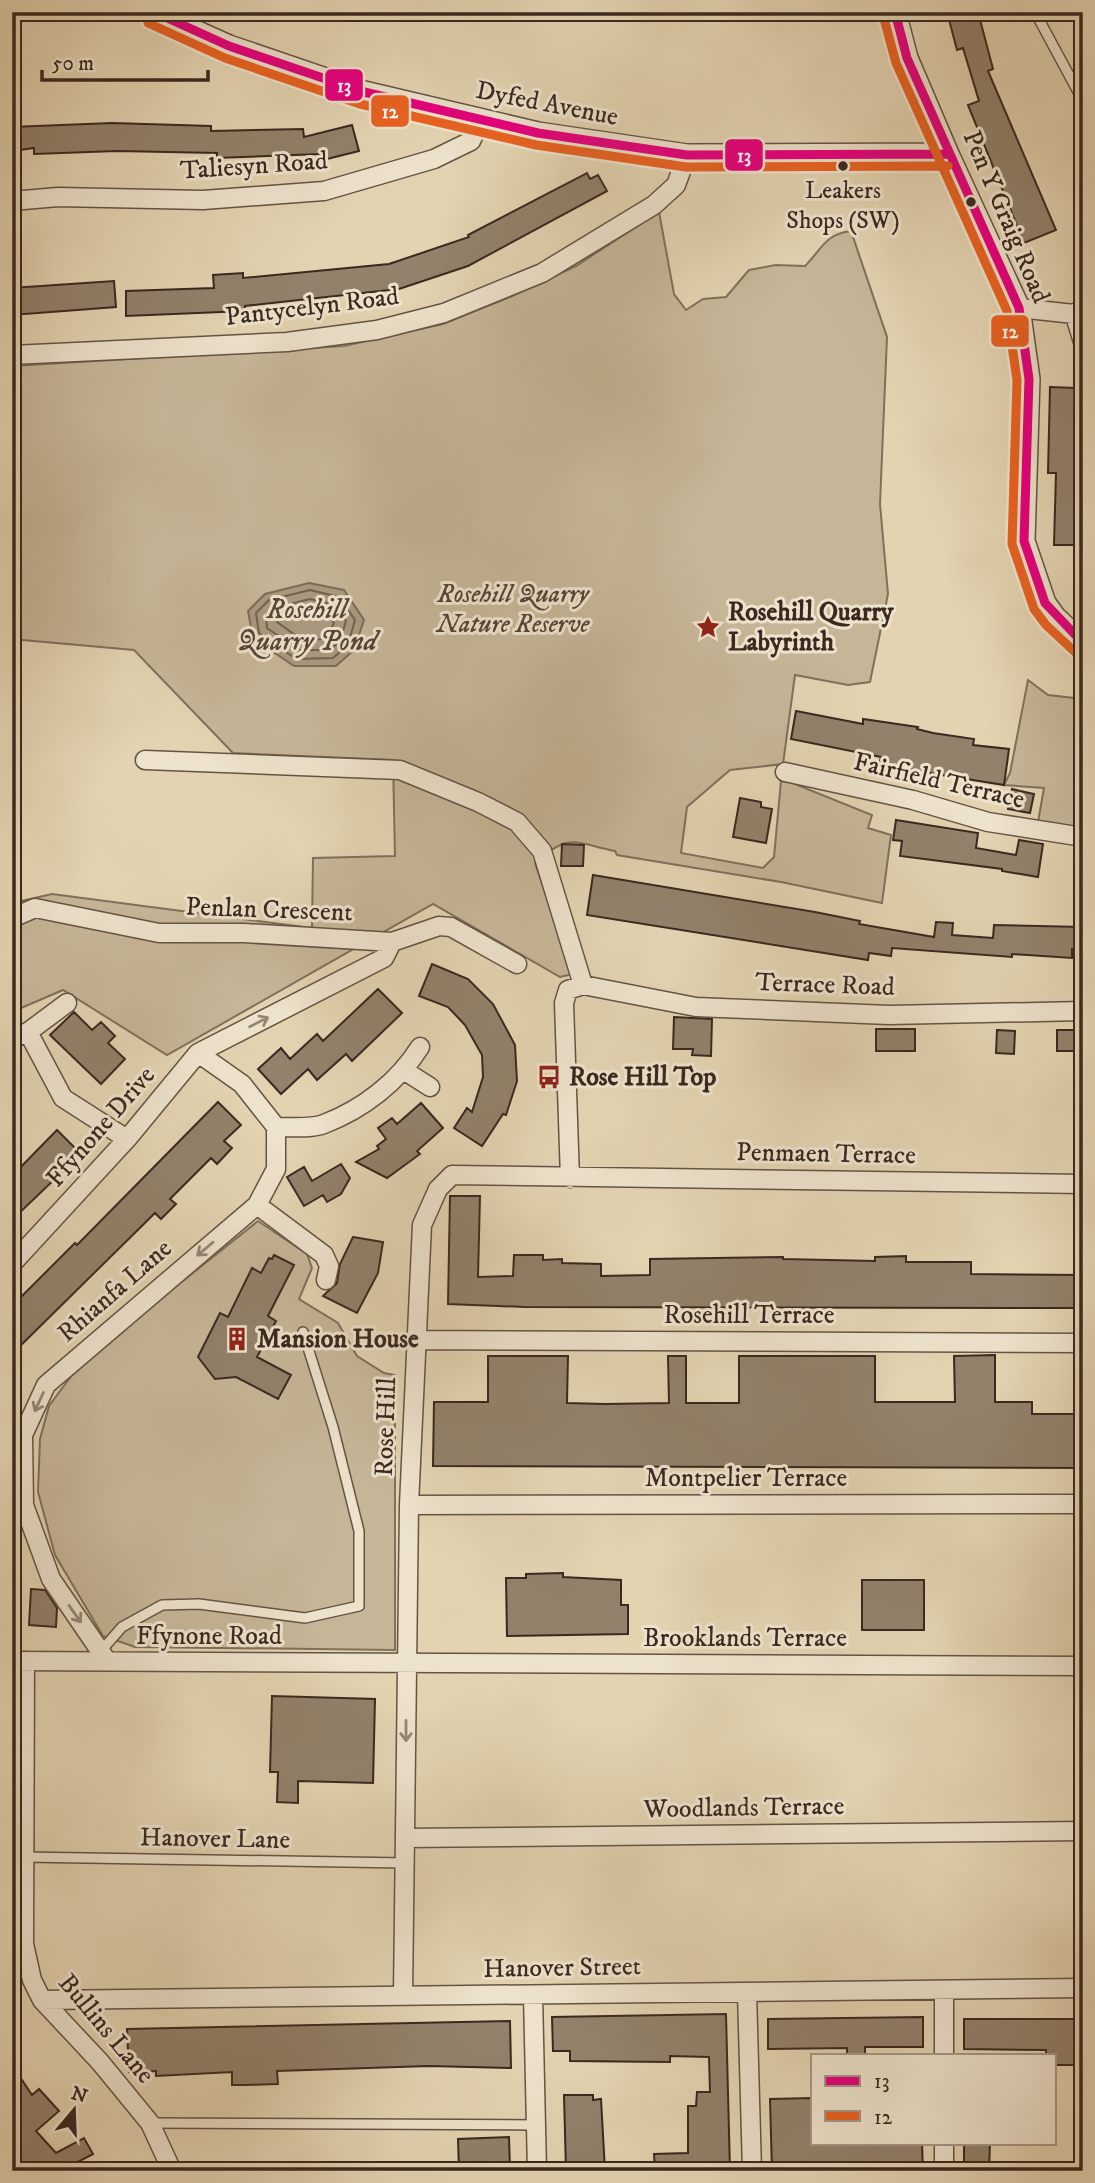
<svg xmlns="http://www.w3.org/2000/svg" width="1095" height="2183" font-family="'IM FELL DW Pica',serif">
<rect width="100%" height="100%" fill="#e3d3b1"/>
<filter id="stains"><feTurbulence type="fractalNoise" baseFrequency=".00286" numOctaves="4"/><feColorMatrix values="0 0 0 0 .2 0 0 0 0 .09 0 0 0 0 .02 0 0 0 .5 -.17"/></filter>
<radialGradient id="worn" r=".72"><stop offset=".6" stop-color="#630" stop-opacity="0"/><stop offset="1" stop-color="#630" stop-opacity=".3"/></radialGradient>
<!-- green -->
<path fill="#c6b698" stroke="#80705c" stroke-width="2" d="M659,212L674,294L686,310L703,299L726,297L749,270L776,265L805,266C822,249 825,234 851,231L887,337L880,504L888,594L870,682L848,685L795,675L783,764L730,770L687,807L681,853L763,868L774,857L781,781L790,782L872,815L868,828L891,835L882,903L781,882L617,855L615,851C572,842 569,833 535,863L573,974L560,977L433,904L167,1055L63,990L12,1012V903L52,894L312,928L313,858L395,856L393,760L233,753L134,650L12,639V366L344,346L443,324L510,297L576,266Z
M1028,680L1048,695L1083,699V829L1038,822L1044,788L1004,785L1010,773Z
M258,1221L307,1254L312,1268L299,1299L338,1323L357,1356L384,1373L395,1375V1650L135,1647L103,1636L55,1555L38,1492L40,1439L49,1406L72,1375L159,1300Z"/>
<!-- water -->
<path fill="#aa9980" stroke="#7d6c5a" stroke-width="2" d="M309,583L344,590L364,620L354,650L336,666H294L253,638L248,611L265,594Z"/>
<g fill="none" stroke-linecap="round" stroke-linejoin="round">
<!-- shore -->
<path stroke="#726150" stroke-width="2" d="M310,590L339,597L355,620L348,645L333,658L296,659L259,633L256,613L269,600Z
M310,599L334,605L346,621L340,641L330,650H299L267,628L266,616L274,608Z
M310,610L327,614L334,623L326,639L302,640L277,622L280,617Z"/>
</g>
<!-- building -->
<path fill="#92816b" stroke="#3a2920" stroke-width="2" d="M947,12H978L993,69L988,71L1056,230L1024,243L968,105L979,101L963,48L957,50Z
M112,123L211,126V131L303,129L304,137L352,125L359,151L323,160L321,154L217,158V153L117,151L34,154V148L12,151V127Z
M587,173L590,179L598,175L607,191L468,266L399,289L245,306V311L126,316V291L214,288L213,275L243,273V278L389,264L469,237L468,235Z
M114,281L116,307L12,315V288Z
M1050,387L1076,388L1074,480H1082L1081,545H1054L1056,473H1048Z
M796,711L863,724V719L918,727L917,729L933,733L974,739L973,745L1009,749L1004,785L879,765L881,757L791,739Z
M1012,789L1034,794L1030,813L1008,809Z
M740,798L761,802V807L772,809L766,843L733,837Z
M896,820L978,833L976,848L1016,855L1019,840L1043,844L1038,877L1002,871V869L900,856L902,841L893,840Z
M562,844L584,845L583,866H561Z
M593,875L815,912L860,921L859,924L934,937L936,922L953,923L952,935L993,938L994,925L1083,927V950L1072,949V958L1012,954V957L892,948L891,956L869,953L868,960L587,915Z
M432,964L468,979L493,1004L515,1045L517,1081L506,1115L503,1114L482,1146L454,1128L467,1108L472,1112L483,1077L482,1055L465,1025L448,1007L419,996Z
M378,989L402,1013L352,1061L346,1054L317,1080L308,1069L281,1094L258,1069L281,1048L290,1059L317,1034L323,1041Z
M74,1012L92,1030L101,1022L115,1036L108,1043L125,1059L101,1084L50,1035Z
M674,1017L712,1019L711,1056L692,1055L693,1049H673Z
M876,1029H915V1051H876Z
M997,1030L1015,1031L1014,1054L996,1053Z
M1057,1030H1078V1051H1057Z
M218,1102L241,1125L224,1141L232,1148L217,1164L211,1158L170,1199L176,1204L161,1219L155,1213L12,1354V1306L75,1243L77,1245Z
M421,1103L443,1128L417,1151L420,1154L387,1178L356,1162L379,1149L377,1146L386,1139L378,1128L392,1118L397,1124Z
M57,1130L81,1154L12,1220V1176Z
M341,1164L350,1178L341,1194L327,1202L323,1195L304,1206L287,1177L304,1167L312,1181Z
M450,1196H480L478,1277L513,1276L514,1255H543V1260L562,1259V1263L601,1264V1276L650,1275V1259L783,1257V1259L875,1261V1257L906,1256V1262H971V1274L1083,1275V1308L525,1307L448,1304Z
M353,1237L383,1242L378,1273L357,1313L323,1296L337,1283L340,1264Z
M274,1255L294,1265L268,1316L276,1321L257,1357L291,1375L278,1399L236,1377L215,1379L198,1357L220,1313L228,1317L252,1268L261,1273L269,1258L272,1259Z
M995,1355V1402H1032V1414H1078V1440H1083V1468L433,1466L434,1402H488V1356H568L567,1403L605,1404L669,1403L668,1356H686V1403H739V1356H875V1402H955L954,1356Z
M563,1573V1577L621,1580V1605H628V1634L507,1636L506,1578H526V1574Z
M862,1580H924V1630H862Z
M31,1589L45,1590L57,1608L56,1627L29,1625Z
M272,1696L375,1699L373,1783L298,1781V1803L277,1802L278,1772H270Z
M726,2014L730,2171H655L654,2154L688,2153V2106H696L697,2092H710L709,2057L670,2056V2062L570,2061V2051H553L552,2017Z
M923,2017V2047H865V2055H847V2048L768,2049V2019Z
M964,2019H1083L1080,2065H1055V2055H1046V2050L964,2049Z
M510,2021L511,2068L429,2066L277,2071L278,2084L243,2085H232V2072L156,2076V2071L129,2072L127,2029Z
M12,2065L32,2095L39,2089L59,2111L36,2131L56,2153L84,2138L93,2154L68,2167L71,2171H12Z
M564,2095H593V2100L601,2099L605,2171H566Z
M813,2098V2143H922L923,2171H772L770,2099Z
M509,2137L510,2171H459L458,2139Z
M964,2143H990L989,2171H964Z"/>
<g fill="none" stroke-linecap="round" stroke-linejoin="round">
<!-- service casing -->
<g stroke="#645444" stroke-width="12">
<path id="service" d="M1035,12L1083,101
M101,1651L122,1627L162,1605L199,1604L305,1618L359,1606V1531L333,1427L303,1332
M24,1857L405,1863
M150,2123L536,2125"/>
</g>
<!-- minor casing -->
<g stroke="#645444" stroke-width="21">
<path id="minor" d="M12,13L20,12
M12,201L58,197L203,200L324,191L434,159L471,141L480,122
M1019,308L1083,315
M1074,313L1083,342
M12,355L287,342L377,330L444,313L542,273L654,205L676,185L687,155
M145,760L400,770L478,802L517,822L542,851L583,985
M785,772L913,800L988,822L1083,837
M12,918L35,908L159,933H244L392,942L439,926L451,927L517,964
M28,1032L63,1098L127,1139
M12,1038L28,1032L67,1003
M198,1053L242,1084L276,1127V1169L257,1205L324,1255L329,1266L326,1280
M405,1071L430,1087
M276,1127C290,1127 311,1129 324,1124C363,1109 398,1082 420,1047
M570,1178L564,1003L568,990L583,985L696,1007L889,1015L1083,1011
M12,1264L127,1139L198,1053L384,958L392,942
M416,1340L1083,1343
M409,1505L1083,1504
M12,1661L1083,1666
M25,1661L24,1944L32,1980L42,2000L100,2062L150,2123L172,2171
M107,1661L51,1579L24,1505L23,1435L46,1385L257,1205
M405,1838L1083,1831
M944,1990V2055
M747,1992L752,2171
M533,1995L537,2171
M403,1996L409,1505L422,1225L438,1189L452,1175L1083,1184
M42,2000L1083,1988
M944,2143V2171"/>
</g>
<!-- tertiary casing -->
<g stroke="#645444" stroke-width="24">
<path id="tertiary" d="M153,12L229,46L364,92L538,133L687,155L948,154
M895,12L907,58L948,154L1019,308L1029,379L1024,541L1045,603L1055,617L1083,643"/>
</g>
<!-- service -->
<use href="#service" stroke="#ede2cc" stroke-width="9"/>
<!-- minor -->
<use href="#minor" stroke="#ede2cc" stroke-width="18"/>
<!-- tertiary -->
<use href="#tertiary" stroke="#ede2cc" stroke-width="21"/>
<!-- bus-1 casing -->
<g stroke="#ede2cc" stroke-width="14">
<path id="bus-1" d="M154,12L229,46L364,92L538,133L687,155L948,154
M895,12L907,58L1019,308L1029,379L1024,541L1045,603L1083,643"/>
</g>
<!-- bus-2 casing -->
<g stroke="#ede2cc" stroke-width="14">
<path id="bus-2" d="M883,15L896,63L1007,311L1017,380L1012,544L1034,609L1046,625L1075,652
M148,23L225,58L360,104L536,145L686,167L948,166"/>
</g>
<!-- bus-1 -->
<use href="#bus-1" stroke="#e5007d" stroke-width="9"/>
<!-- bus-2 -->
<use href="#bus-2" stroke="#e96222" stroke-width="9"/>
</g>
<!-- one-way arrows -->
<defs><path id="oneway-shaft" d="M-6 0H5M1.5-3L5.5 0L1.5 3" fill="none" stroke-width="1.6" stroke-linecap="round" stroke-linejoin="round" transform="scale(1.75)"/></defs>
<g stroke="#948676">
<use href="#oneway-shaft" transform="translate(259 1022) rotate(-27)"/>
<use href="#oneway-shaft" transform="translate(205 1249) rotate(140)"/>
<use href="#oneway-shaft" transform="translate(39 1402) rotate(115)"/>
<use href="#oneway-shaft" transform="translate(75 1614) rotate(55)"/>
<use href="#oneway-shaft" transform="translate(406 1731) rotate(90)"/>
</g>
<!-- icons -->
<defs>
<g id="sight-bare" transform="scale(1.89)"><path d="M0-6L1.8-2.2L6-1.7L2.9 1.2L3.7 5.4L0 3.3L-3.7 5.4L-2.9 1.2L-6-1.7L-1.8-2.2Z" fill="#8f2418" stroke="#ede2cc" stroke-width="2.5" paint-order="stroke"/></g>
<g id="bus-bare" transform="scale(1.89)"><path d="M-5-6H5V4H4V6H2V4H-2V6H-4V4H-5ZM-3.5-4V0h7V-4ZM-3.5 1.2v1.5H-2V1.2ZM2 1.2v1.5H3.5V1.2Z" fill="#8f2418" stroke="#ede2cc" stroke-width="2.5" paint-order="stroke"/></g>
<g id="building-bare" transform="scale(1.89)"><path d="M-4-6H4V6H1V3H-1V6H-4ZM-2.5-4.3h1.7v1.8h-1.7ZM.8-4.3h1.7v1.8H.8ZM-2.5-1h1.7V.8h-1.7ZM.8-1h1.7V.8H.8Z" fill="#8f2418" stroke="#ede2cc" stroke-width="2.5" paint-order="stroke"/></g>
</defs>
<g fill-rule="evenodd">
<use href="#sight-bare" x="708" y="627"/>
<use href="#bus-bare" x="549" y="1077"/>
<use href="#building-bare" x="237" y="1339"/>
</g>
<!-- markers -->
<g fill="#3a2920" stroke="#ede2cc" stroke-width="2.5">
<circle cx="843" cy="166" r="6"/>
<circle cx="971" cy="202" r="6"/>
</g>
<g text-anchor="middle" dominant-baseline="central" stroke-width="6" stroke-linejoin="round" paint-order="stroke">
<!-- bus labels -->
<g font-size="24" fill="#3a2920" stroke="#ede2cc">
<text x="843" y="191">Leakers<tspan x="843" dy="30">Shops (SW)</tspan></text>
</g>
<!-- street labels -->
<g font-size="26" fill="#3a2920" stroke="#ede2cc">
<text transform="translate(547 104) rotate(11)">Dyfed Avenue</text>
<text transform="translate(254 166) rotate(-4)">Taliesyn Road</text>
<text transform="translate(1006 217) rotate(67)">Pen Y Graig Road</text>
<text transform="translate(312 307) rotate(-7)">Pantycelyn Road</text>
<text transform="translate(939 781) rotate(13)">Fairfield Terrace</text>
<text transform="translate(269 910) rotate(2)">Penlan Crescent</text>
<text transform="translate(825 985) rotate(2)">Terrace Road</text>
<text transform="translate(101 1127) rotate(-49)">Ffynone Drive</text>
<text transform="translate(826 1154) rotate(1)">Penmaen Terrace</text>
<text transform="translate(115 1291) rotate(-41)">Rhianfa Lane</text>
<text x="749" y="1315">Rosehill Terrace</text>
<text transform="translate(386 1427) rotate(-88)">Rose Hill</text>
<text x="746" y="1478">Montpelier Terrace</text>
<text x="209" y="1636">Ffynone Road</text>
<text x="745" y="1638">Brooklands Terrace</text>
<text transform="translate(744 1808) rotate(-1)">Woodlands Terrace</text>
<text transform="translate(215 1839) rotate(1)">Hanover Lane</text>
<text transform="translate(562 1968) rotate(-1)">Hanover Street</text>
<text transform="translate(106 2029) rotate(50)">Bullins Lane</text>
</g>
<!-- park labels -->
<g font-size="26" font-style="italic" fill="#564538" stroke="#ede2cc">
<text x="513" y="594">Rosehill Quarry<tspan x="513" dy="30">Nature Reserve</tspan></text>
</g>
<!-- poi labels -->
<g font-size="26" font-weight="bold" fill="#3a2920" stroke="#ede2cc" text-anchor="start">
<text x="728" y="612">Rosehill Quarry<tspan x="728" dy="30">Labyrinth</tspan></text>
<text x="569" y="1077">Rose Hill Top</text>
<text x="257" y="1339">Mansion House</text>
</g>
<!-- water labels -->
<g font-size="28" font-style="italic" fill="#564538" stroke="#ede2cc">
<text x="307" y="609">Rosehill<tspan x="307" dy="32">Quarry Pond</tspan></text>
</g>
</g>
<g stroke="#ede2cc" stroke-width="2.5">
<rect x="324" y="68" width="40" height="34" rx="7" fill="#e5007d"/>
<rect x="370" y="94" width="40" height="34" rx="7" fill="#e96222"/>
<rect x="724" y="138" width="40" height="34" rx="7" fill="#e5007d"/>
<rect x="990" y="314" width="40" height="34" rx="7" fill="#e96222"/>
</g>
<g font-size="19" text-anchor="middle" font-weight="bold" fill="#fff">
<text x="344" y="92">13</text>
<text x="390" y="118">12</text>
<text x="744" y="162">13</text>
<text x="1010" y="338">12</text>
</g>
<!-- margin -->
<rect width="1095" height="2183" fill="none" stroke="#e3d3b1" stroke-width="42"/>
<rect x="14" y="14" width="1067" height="2155" fill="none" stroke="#3a2920" stroke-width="3.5"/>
<rect x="21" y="21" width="1053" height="2141" fill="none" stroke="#3a2920" stroke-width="2"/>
<!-- legend -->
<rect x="811" y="2054" width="245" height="91" fill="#ede2cc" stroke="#a59887" stroke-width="2"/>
<rect x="825" y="2076" width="35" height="10" fill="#e5007d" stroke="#a59887" stroke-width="2"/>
<text x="874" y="2088" font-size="21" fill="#3a2920">13</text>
<rect x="825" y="2111" width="35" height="10" fill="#e96222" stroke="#a59887" stroke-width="2"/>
<text x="874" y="2124" font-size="21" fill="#3a2920">12</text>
<!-- north arrow -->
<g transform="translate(74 2110) rotate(19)" stroke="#ede2cc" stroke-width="5" paint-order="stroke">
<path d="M0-5L12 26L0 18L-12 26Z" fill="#3a2920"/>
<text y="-10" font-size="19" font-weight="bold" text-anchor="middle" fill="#3a2920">N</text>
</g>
<!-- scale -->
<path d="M42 70v10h166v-10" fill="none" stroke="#3a2920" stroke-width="3.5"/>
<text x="52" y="70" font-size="21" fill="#3a2920" stroke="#ede2cc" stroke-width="5" paint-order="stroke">50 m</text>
<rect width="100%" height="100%" filter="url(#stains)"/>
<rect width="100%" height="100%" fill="url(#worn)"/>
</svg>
